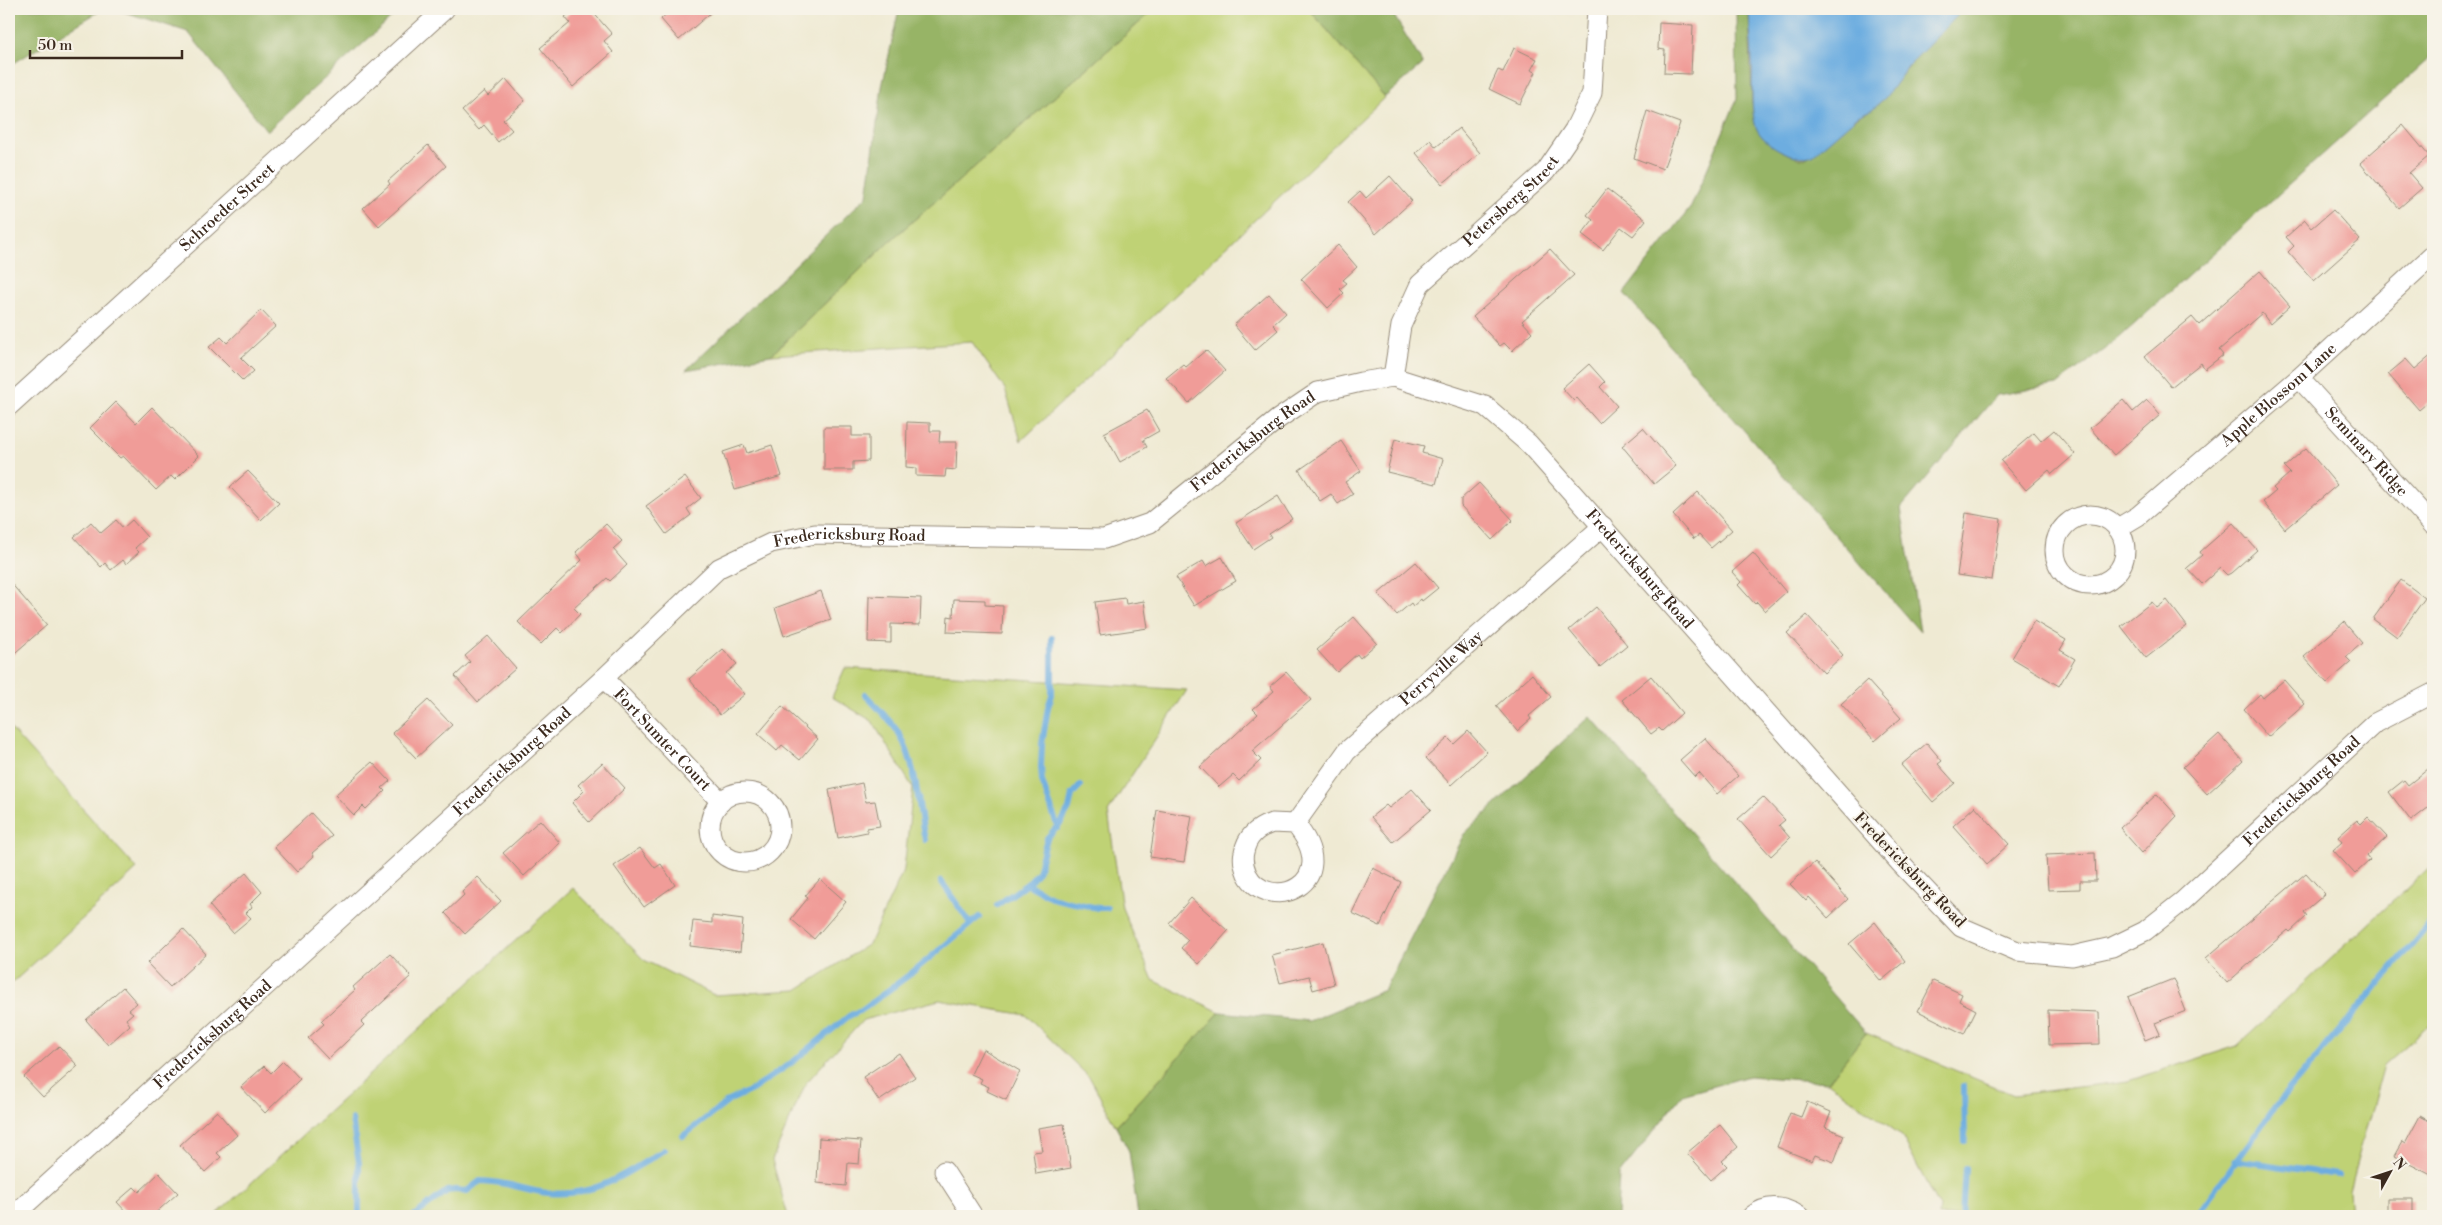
<svg xmlns="http://www.w3.org/2000/svg" width="2442" height="1225" font-family="'Libre Bodoni',serif">
<rect width="100%" height="100%" fill="#f7f3e8"/>
<filter id="ink" filterUnits="userSpaceOnUse"><feTurbulence type="fractalNoise" baseFrequency=".02" numOctaves="2"/><feDisplacementMap in="SourceGraphic" scale="10" xChannelSelector="R" yChannelSelector="G"/><feConvolveMatrix kernelMatrix="1 2 1 2 8 2 1 2 1" color-interpolation-filters="sRGB"/></filter>
<filter id="wash" filterUnits="userSpaceOnUse"><feTurbulence type="fractalNoise" baseFrequency=".0096" numOctaves="4" result="noise"/><feDisplacementMap in="SourceGraphic" scale="20" xChannelSelector="R" yChannelSelector="G"/><feGaussianBlur stdDeviation="1.12" result="paint"/><feColorMatrix in="noise" values="0 0 0 0 0 0 0 0 0 0 0 0 0 0 0 0 0 1.4 0 .05"/><feComposite in="paint" operator="in"/></filter>
<g filter="url(#wash)">
<rect width="100%" height="100%" fill="#efead3"/>
<!-- green -->
<path fill="#bfd275" stroke="#7d7e4a" d="M1155,9H1309L1385,97L1021,441L1005,389L972,342L771,355L890,241Z
M845,668L1187,690L1108,812L1122,908L1153,980L1220,1012L1116,1127L1090,1078L1026,1015L939,1000L863,1020L806,1083L772,1160L788,1216H215L573,888L644,960L714,995L797,990L869,944L904,869L913,788L872,721L832,697Z
M9,727L137,869L9,986Z
M2433,864V1022L2384,1065L2349,1190L2351,1216H1938L1939,1207L1901,1135L1828,1082L1866,1033L2014,1095L2128,1081L2237,1046Z"/>
<!-- forest -->
<path fill="#97b466" stroke="#696f42" d="M9,9H103L9,66Z
M115,9H401L267,131L188,32Z
M899,9H1155L890,241L771,355L686,370L867,196L882,87Z
M1309,9H1390L1423,64L1385,97Z
M1736,9H1749L1752,103L1797,158H1806L1859,116L1871,110L1927,45L1964,9H2433V55L2118,339L2057,385L1997,395L1901,508L1920,632L1624,293L1691,207L1737,99Z
M1590,716L1866,1033L1828,1082L1749,1076L1682,1095L1619,1175L1617,1216H1138L1129,1151L1116,1127L1220,1012L1309,1021L1384,990L1464,834Z"/>
<!-- water -->
<path fill="#6dade0" stroke="#546c7f" d="M1749,9H1964L1909,65L1885,98L1871,110L1858,116L1813,155C1795,163 1759,143 1755,124C1750,104 1753,83 1752,62C1752,45 1749,27 1749,9Z"/>
<g fill="none" stroke-linecap="round" stroke-linejoin="round">
<!-- stream -->
<path stroke="#6dade0" stroke-width="6" d="M1052,638V695L1048,707L1042,744L1041,767L1042,781L1058,828
M865,694C877,708 891,720 900,735C917,766 918,806 925,840
M941,881L970,923
M1027,884L1055,899L1098,908H1107
M997,905L1027,884L1038,872L1047,838L1062,821L1069,809L1072,795L1080,786
M1964,1086L1965,1141
M352,1119L359,1163V1216
M683,1136L730,1100L752,1090L794,1061L849,1016L863,1009L909,975L979,917
M2235,1160L2338,1175
M414,1216L447,1191L455,1190L467,1191L480,1181C504,1181 524,1190 548,1193C594,1198 627,1173 664,1150
M1962,1216L1965,1168
M2196,1216L2279,1102L2433,920"/>
</g>
<g id="blocks">
<!-- building -->
<path fill="#f09c98" d="M574,9H590L612,34L604,41L613,52L573,87L540,48L570,23L565,17Z
M672,9H715L679,40L661,19Z
M1659,23L1693,25L1691,74L1664,73L1665,50L1658,49Z
M1514,48L1537,59L1531,70L1536,72L1520,104L1489,89L1498,70L1503,72Z
M506,79L525,101L503,120L512,130L498,142L484,125L479,130L462,111L484,91L488,96Z
M1647,111L1680,123L1663,169L1634,158Z
M2403,125L2429,156L2409,173L2422,188L2399,208L2360,163Z
M1459,128L1480,153L1442,184L1416,153L1430,140L1436,147Z
M428,145L446,166L379,226L363,208L390,184L388,181Z
M1390,176L1412,201L1376,234L1348,202L1360,191L1366,198Z
M1607,189L1646,220L1633,236L1621,227L1603,250L1582,234L1593,220L1587,215Z
M2333,210L2360,240L2314,281L2288,252L2294,246L2286,237L2305,220L2312,228Z
M1338,245L1357,267L1343,280L1347,283L1340,289L1344,293L1328,308L1301,279Z
M1550,249L1574,275L1522,321L1532,332L1512,351L1504,343L1500,346L1473,317Z
M2260,271L2290,306L2270,324L2262,313L2219,350L2223,355L2205,369L2201,363L2171,387L2145,356L2192,317L2199,325Z
M1269,294L1286,313L1273,325L1278,330L1255,350L1234,325Z
M261,310L276,326L241,358L254,371L243,381L209,347L221,337L227,343Z
M1206,350L1225,371L1189,403L1166,378L1183,364L1186,367Z
M2433,354V398L2419,410L2388,374L2406,359L2415,369Z
M1589,364L1605,382L1600,387L1617,406L1599,423L1577,398L1574,401L1562,388Z
M2123,400L2133,412L2147,400L2160,415L2114,455L2090,428Z
M116,402L136,423L152,407L199,456L175,480L171,476L156,490L123,456L120,458L90,428Z
M1147,410L1159,431L1143,440L1147,447L1120,462L1104,433Z
M907,422L930,423V431H940L939,442H957L956,470L946,469L945,477L916,476V468L906,467Z
M824,427H852V436H869V461L853,462V470H824Z
M1643,428L1676,466L1654,484L1622,446Z
M2054,430L2075,454L2052,474L2049,470L2026,490L2001,461L2034,433L2041,441Z
M1395,439L1424,446L1422,453L1443,459L1436,484L1387,472Z
M1341,441L1361,471L1345,482L1353,494L1338,504L1331,494L1320,501L1299,470Z
M744,445L747,453L772,445L782,476L735,490L723,452Z
M2306,448L2337,485L2285,529L2263,502L2276,491L2273,488L2290,473L2284,467Z
M248,471L279,503L261,520L230,487Z
M685,477L701,498L687,509L691,515L666,534L646,506Z
M1479,483L1513,520L1492,540L1461,506V499Z
M1698,492L1732,530L1711,548L1699,535L1694,539L1673,515Z
M1278,496L1292,519L1269,534L1271,537L1253,549L1236,523Z
M1966,513L2001,519L1992,580L1957,575Z
M116,520L123,528L132,520L147,537L135,548L139,552L126,564L123,560L111,570L105,563L101,567L74,537L91,522L101,533Z
M2233,523L2257,550L2231,573L2227,575L2220,568L2202,584L2187,568L2202,555L2200,552Z
M606,524L622,541L613,549L627,565L610,581L607,578L574,608L580,614L562,633L557,628L541,644L518,622L582,560L576,552Z
M1753,553L1786,592L1765,611L1757,602L1755,604L1738,585L1741,582L1732,572Z
M1222,557L1236,581L1194,606L1176,577L1203,561L1206,566Z
M1416,562L1438,588L1422,601L1421,599L1413,606L1411,603L1397,615L1378,594Z
M2401,580L2425,598L2397,637L2373,619Z
M9,581L47,625L9,658Z
M821,591L831,620L784,636L775,608Z
M869,596L921,598L920,625L891,624V643L868,642Z
M1125,598L1126,604L1144,601L1148,628L1100,635L1095,602Z
M954,599L985,600V605L1003,606L1002,634L947,632L948,616L953,617Z
M2167,600L2187,626L2146,658L2121,626L2152,602L2157,608Z
M1596,607L1627,645L1600,667L1569,630Z
M1807,615L1843,655L1824,673L1787,633Z
M1354,617L1377,643L1360,658L1357,654L1337,672L1317,650Z
M2034,621L2066,640L2060,650L2075,659L2059,686L2012,658Z
M2344,622L2362,643L2346,657L2351,662L2327,683L2304,657Z
M488,636L516,668L478,702L455,676L470,662L465,656Z
M723,649L737,664L726,673L745,694L720,715L689,679Z
M1286,672L1311,700L1252,751L1261,760L1239,781L1233,775L1219,787L1200,767L1258,714L1253,709L1274,691L1270,686Z
M1532,674L1551,697L1529,716L1531,719L1517,731L1496,706Z
M1651,676L1682,713L1662,731L1659,728L1651,734L1622,700Z
M1867,680L1901,718L1875,741L1841,704Z
M2284,680L2305,704L2268,737L2244,709L2260,694L2263,698Z
M428,700L452,725L416,758L392,733Z
M782,706L818,739L800,760L782,745L777,751L758,734Z
M1468,731L1487,752L1451,785L1426,758L1448,738L1454,744Z
M2219,734L2243,761L2207,794L2183,767Z
M1705,738L1738,776L1717,794L1699,773L1695,777L1680,760Z
M1927,743L1942,761L1938,764L1955,783L1933,802L1901,765Z
M372,762L390,781L382,788L385,791L366,809L363,806L354,815L335,795Z
M602,763L625,788L589,822L572,803L584,791L578,785Z
M2433,765V804L2411,821L2389,792L2404,780L2408,785Z
M862,783L866,802L875,801L880,826L867,828V832L838,838L829,790Z
M1412,789L1431,810L1393,842L1371,817L1386,805L1389,808Z
M2157,794L2177,816L2142,853L2120,828Z
M1763,797L1785,820L1779,825L1790,838L1771,856L1738,819Z
M1975,806L2009,844L1987,864L1953,826Z
M1157,810L1192,816L1184,862L1150,857Z
M311,813L332,836L312,853L314,856L297,872L274,847Z
M2368,817L2387,837L2367,856L2370,860L2355,874L2333,850L2342,842L2338,837L2357,820L2361,824Z
M540,820L560,843L524,876L503,853Z
M640,848L655,868L661,864L675,885L644,907L614,866Z
M2095,853L2096,881H2080V889L2048,890L2046,855Z
M1815,862L1848,899L1828,918L1809,897L1806,901L1790,884Z
M1373,868L1401,882L1380,926L1352,913Z
M246,873L262,892L250,904L252,907L246,913L251,918L233,933L209,905Z
M2306,873L2325,894L2304,912L2307,916L2290,932L2288,930L2227,983L2206,958Z
M478,877L501,901L465,934L445,913L464,895L462,892Z
M820,879L846,902L814,939L791,919L808,898L805,896Z
M1191,898L1228,931L1199,964L1181,948L1188,940L1169,923Z
M712,916L743,920L740,952L690,946L693,921L712,923Z
M1875,922L1905,961L1881,981L1849,944Z
M183,929L206,954L170,987L147,963Z
M1323,942L1334,984L1313,990L1309,976L1280,983L1272,955Z
M390,954L411,976L361,1022L364,1025L328,1059L308,1038L324,1024L321,1021L355,990L353,987Z
M2173,979L2186,1011L2155,1023L2160,1034L2145,1040L2128,997Z
M1933,981L1962,994L1959,1001L1976,1010L1964,1034L1918,1011Z
M123,987L137,1003L129,1010L133,1013L126,1019L130,1025L108,1045L86,1020Z
M2048,1010L2099,1012L2100,1044L2049,1045Z
M59,1046L78,1066L43,1097L24,1077Z
M983,1049L1020,1071L1006,1100L987,1091L989,1087L980,1083L982,1079L971,1074Z
M899,1053L915,1077L879,1101L863,1077Z
M283,1061L300,1079L265,1113L241,1087L264,1066L271,1073Z
M1807,1102L1831,1112L1825,1127L1844,1135L1834,1162L1815,1155L1812,1161L1777,1147L1790,1113L1801,1117Z
M217,1111L237,1135L217,1153L221,1157L205,1172L180,1145Z
M2420,1116L2433,1123V1176L2394,1156L2402,1142L2405,1144Z
M1064,1124L1071,1168L1036,1174L1033,1152L1042,1151L1038,1128Z
M1720,1125L1738,1147L1722,1161L1727,1166L1711,1180L1687,1153Z
M819,1138L861,1141L859,1164L848,1163L846,1186L817,1183Z
M159,1173L178,1193L152,1216H130L117,1202L134,1187L139,1192Z
M2387,1199H2413V1216H2387Z"/>
</g>
</g>
<g filter="url(#ink)">
<use href="#blocks" fill-opacity="0" stroke="#958a78" stroke-width="1"/>
<g fill="none" stroke-linecap="round" stroke-linejoin="round">
<!-- street casing -->
<g stroke="#958a78" stroke-width="21">
<g id="street">
<path id="s1" d="M1393,377L1401,326L1420,284L1546,171L1574,130L1592,93L1597,9"/>
<path id="s2" d="M2299,378L2433,525"/>
<path id="s3" d="M9,406L445,9"/>
<circle cx="2090" cy="550" r="35"/>
<path id="s4" d="M2118,528L2138,516L2299,378L2433,255"/>
<path id="s5" d="M604,678L721,802"/>
<circle cx="745" cy="827" r="35"/>
<path d="M1272,823L1295,824C1346,884 1268,915 1247,874C1244,867 1242,860 1244,852C1247,836 1257,828 1272,823Z"/>
<path id="s6" d="M1295,824L1347,751L1603,526"/>
<path d="M944,1171L973,1216"/>
<path id="s7" d="M13,1216L604,678L719,568L771,543L815,534L1104,539L1150,523L1278,419L1318,392L1361,382L1393,377L1485,406L1529,444L1901,864L1961,927L2017,951L2072,956L2112,947L2145,931L2183,901L2375,723L2433,693"/>
<path d="M1752,1216C1767,1204 1783,1206 1799,1216"/>
</g>
</g>
<!-- street -->
<use href="#street" stroke="#fff" stroke-width="19"/>
</g>
</g>
<g text-anchor="middle" dominant-baseline="central" stroke-width="4" stroke-linejoin="round" paint-order="stroke">
<!-- street labels -->
<g font-size="16" fill="#3b2a1e" stroke="#f7f3e8">
<text stroke="none"><textPath href="#s1" startOffset="221">Petersberg Street</textPath></text>
<text stroke="none"><textPath href="#s3" startOffset="295">Schroeder Street</textPath></text>
<text stroke="none"><textPath href="#s4" startOffset="209">Apple Blossom Lane</textPath></text>
<text stroke="none"><textPath href="#s7" startOffset="1530">Fredericksburg Road</textPath></text>
<text stroke="none"><textPath href="#s2" startOffset="100">Seminary Ridge</textPath></text>
<text stroke="none"><textPath href="#s7" startOffset="1095">Fredericksburg Road</textPath></text>
<text stroke="none"><textPath href="#s7" startOffset="2010">Fredericksburg Road</textPath></text>
<text stroke="none"><textPath href="#s6" startOffset="215">Perryville Way</textPath></text>
<text stroke="none"><textPath href="#s5" startOffset="85">Fort Sumter Court</textPath></text>
<text stroke="none"><textPath href="#s7" startOffset="675">Fredericksburg Road</textPath></text>
<text stroke="none"><textPath href="#s7" startOffset="2895">Fredericksburg Road</textPath></text>
<text transform="translate(1910 870) rotate(46)">Fredericksburg Road</text>
<text stroke="none"><textPath href="#s7" startOffset="270">Fredericksburg Road</textPath></text>
</g>
</g>
<!-- margin -->
<rect width="2442" height="1225" fill="none" stroke="#f7f3e8" stroke-width="30"/>
<!-- north arrow -->
<g transform="translate(2390 1172) rotate(50)" stroke="#f7f3e8" stroke-width="4" paint-order="stroke">
<path d="M0-4L9 19L0 12L-9 19Z" fill="#3b2a1e"/>
<text y="-8" font-size="14" font-weight="bold" text-anchor="middle" fill="#3b2a1e">N</text>
</g>
<!-- scale -->
<path d="M30 50v8h152v-8" fill="none" stroke="#3b2a1e" stroke-width="2.5"/>
<text x="38" y="50" font-size="15" fill="#3b2a1e" stroke="#f7f3e8" stroke-width="4" paint-order="stroke">50 m</text>
</svg>
